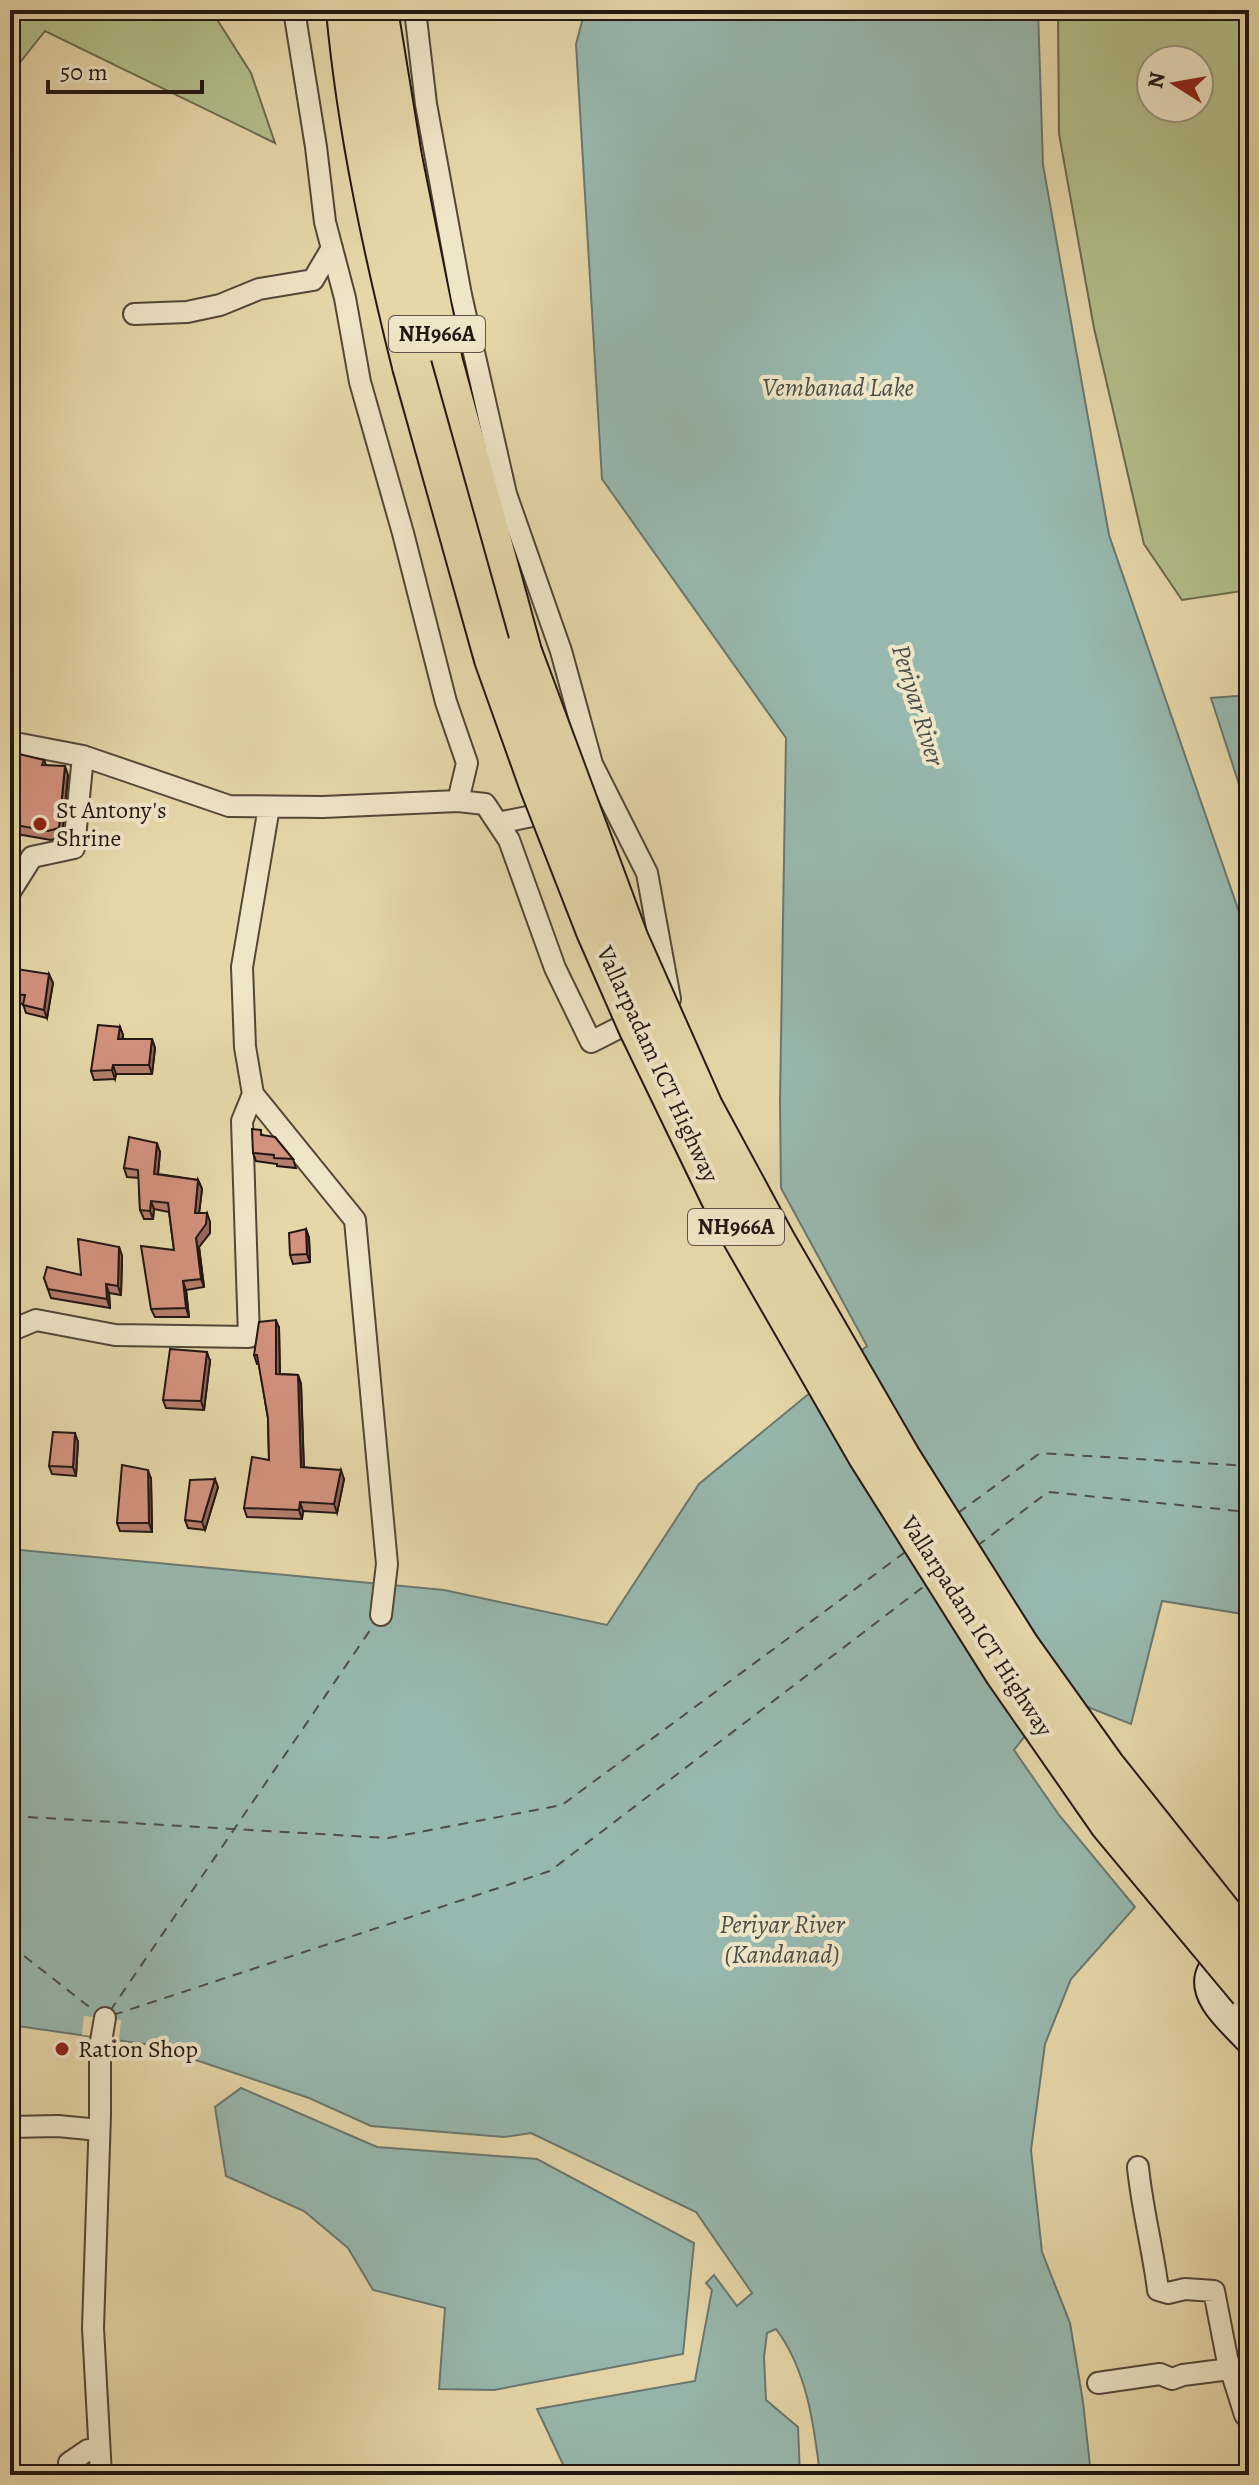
<svg xmlns="http://www.w3.org/2000/svg" width="1259" height="2485" font-family="Alegreya,serif">
<rect width="100%" height="100%" fill="#e6d7a9"/>
<filter id="stains"><feTurbulence type="fractalNoise" baseFrequency=".0025" numOctaves="4"/><feColorMatrix values="0 0 0 0 .2 0 0 0 0 .09 0 0 0 0 .02 0 0 0 .5 -.17"/></filter>
<radialGradient id="worn" r=".72"><stop offset=".6" stop-color="#630" stop-opacity="0"/><stop offset="1" stop-color="#630" stop-opacity=".3"/></radialGradient>
<!-- green -->
<path fill="#b3bf8a" stroke="#6b6b4e" stroke-width="2" fill-rule="evenodd" d="M10,10H211L251,73L275,143L45,31L10,75Z
M1058,10H1249V590L1182,600L1144,544L1094,328L1059,134ZM1151,60H1199V108H1151Z"/>
<!-- water -->
<path fill="#97b8ae" stroke="#697870" stroke-width="2" d="M585,10H1038L1043,165L1109,535L1249,941V1615L1162,1601L1131,1724L1067,1699L1033,1726L1014,1750L1059,1815L1135,1907L1071,1979L1045,2044L1031,2150L1042,2252L1070,2323L1083,2402L1091,2475H820C814,2425 807,2370 776,2329L767,2333L764,2357L766,2400L798,2427L800,2475H568L537,2409L695,2381L712,2290L706,2283L714,2275L737,2306L752,2293L696,2212L531,2133L504,2137L371,2126L309,2098L151,2045L10,2025V1549L444,1590L607,1625L699,1484L867,1346L781,1188L780,1101L786,738L602,479L576,44Z
M1249,695V815L1211,698Z
M241,2088L377,2147L537,2159L694,2243L683,2354L494,2390L439,2389L445,2308L373,2290L348,2248L304,2211L226,2176L215,2107Z"/>
<!-- pier -->
<path fill="#e6d7a9" d="M84,2016L121,2020L119,2039L82,2035Z"/>
<g fill="none" stroke-linecap="round" stroke-linejoin="round">
<!-- ferry -->
<path stroke="#4c4f49" stroke-width="2" stroke-dasharray="10 8" stroke-linecap="butt" d="M958,1513L1040,1453L1249,1466
M977,1546L1048,1492L1249,1512
M10,1816L388,1838L562,1805L908,1550
M10,1945L97,2013
M110,2011L375,1623
M113,2015L550,1871L927,1584"/>
<!-- street casing -->
<g stroke="#544738" stroke-width="24">
<path id="street" d="M415,10L426,104L461,295L506,494L561,651L592,764L647,873L670,999
M134,314L187,312L220,305L259,289L313,280L332,248
M10,742L83,756L229,806L323,807L458,801L467,763L446,702L403,533L360,382L345,298L325,222L316,147L294,10
M458,801L485,804L509,840L555,968L591,1042L640,1017
M269,807L242,967L245,1047L253,1094L355,1220L387,1564L381,1615
M498,823L556,811
M10,892L32,857L74,848L83,756
M10,1331L36,1320L115,1335L249,1337L242,1121L253,1094
M10,2127L58,2126L99,2130
M1138,2167C1142,2209 1153,2249 1158,2290L1168,2293L1185,2289L1214,2291L1227,2358L1245,2415L1249,2416
M1098,2383L1160,2374L1172,2379L1183,2375L1230,2369
M69,2463L88,2450L99,2448
M101,2475L93,2328L100,2115V2047L105,2018"/>
</g>
<!-- secondary casing -->
<g stroke="#231713" stroke-width="34">
<path id="secondary" d="M1236,1947C1229,1954 1218,1962 1213,1971C1200,1995 1235,2022 1249,2038"/>
</g>
<!-- highway casing -->
<g stroke="#231713" stroke-width="42">
<path id="highway" d="M346,10C357,130 383,249 412,366
M378,10L402,157L443,362L522,652"/>
</g>
<!-- street -->
<use href="#street" stroke="#efe5c7" stroke-width="20"/>
<!-- secondary -->
<use href="#secondary" stroke="#efe5c7" stroke-width="30"/>
<!-- highway -->
<use href="#highway" stroke="#e6d7a9" stroke-width="38"/>
<!-- highway-bridge casing -->
<g stroke="#231713" stroke-width="42" stroke-linecap="butt">
<path id="highway-bridge" d="M412,366L494,659L539,785L596,931L638,1027L726,1209L868,1456L1004,1672L1109,1823L1249,1991
M522,652L629,940L703,1107L776,1242L901,1458L1020,1647L1105,1766L1249,1947"/>
</g>
<!-- highway-bridge -->
<use href="#highway-bridge" stroke="#e6d7a9" stroke-width="38"/>
</g>
<!-- wall -->
<path fill="#b57e6c" stroke="#231713" stroke-width="2" d="M44,760L46,765L68,775L62,837L51,840L11,833L10,830V786Z
M10,968L53,983L47,1018L26,1013L23,1004L10,1002Z
M120,1027L123,1035V1039H152L155,1048L152,1074H116L115,1079L94,1080L91,1071Z
M263,1135L293,1159L296,1168L277,1166V1164L256,1161L253,1153Z
M160,1152L158,1174L198,1180L202,1189L199,1213L210,1222V1233L199,1247L204,1287L186,1290L189,1317H155L151,1309L174,1250L169,1212L154,1209L153,1219H144L140,1210L139,1178L127,1177L124,1168Z
M306,1229L309,1238L310,1262L293,1264L290,1255Z
M119,1247L122,1256L121,1295L109,1293L110,1308L51,1298L44,1278L81,1275Z
M279,1328L280,1374L298,1375L301,1384L304,1467L344,1479L337,1513L303,1511L302,1519L247,1517L244,1508L269,1460L268,1418L259,1364H257L254,1355Z
M210,1361L204,1410L166,1408L163,1400Z
M78,1442L76,1476L52,1474L49,1466Z
M151,1479L152,1532L120,1531L117,1523Z
M218,1487L205,1530L188,1528L185,1520Z"/>
<!-- shaded-wall -->
<path fill="#946658" stroke="#231713" stroke-width="2" d="M65,766L68,775L62,837L59,828Z
M49,974L53,983L47,1018L44,1010Z
M120,1027L123,1035L121,1048L118,1039Z
M152,1039L155,1048L152,1074L149,1065Z
M113,1065L116,1074L115,1079L112,1070Z
M157,1143L160,1152L157,1183L154,1174Z
M198,1180L202,1189L198,1222L195,1213Z
M151,1201L154,1209L153,1219L150,1211Z
M207,1213L210,1222V1233L199,1247L204,1287L201,1279L196,1238Z
M306,1229L309,1238L310,1262L307,1254Z
M119,1247L122,1256L121,1295L118,1286Z
M183,1281L186,1290L189,1317L186,1308Z
M106,1284L109,1293L110,1308L107,1299Z
M276,1320L279,1328L280,1383L276,1374Z
M207,1352L210,1361L204,1410L201,1401Z
M298,1375L301,1384L304,1476L301,1467Z
M75,1433L78,1442L76,1476L73,1467Z
M148,1470L151,1479L152,1532L149,1523Z
M341,1470L344,1479L337,1513L334,1504Z
M215,1479L218,1487L205,1530L202,1522Z
M300,1502L303,1511L302,1519L299,1510Z"/>
<!-- building -->
<path fill="#d3927e" stroke="#231713" stroke-width="2" d="M19,754L44,760L42,765L65,766L59,828L48,831L10,824V786Z
M10,968L49,974L44,1010L23,1005L25,995L10,994Z
M98,1025L120,1027L118,1039H152L149,1065H113L112,1070L91,1071Z
M252,1129L261,1130V1135L275,1137L293,1159L274,1158V1155L253,1153Z
M129,1137L157,1143L154,1174L198,1180L195,1213H207L206,1224L196,1238L201,1279L183,1281L186,1308L151,1309L141,1246L174,1250L168,1203L151,1201L150,1211L140,1210L138,1170L124,1168Z
M306,1229L307,1254L290,1255L289,1233Z
M78,1239L119,1247L118,1286L106,1284L107,1299L48,1289L44,1278L47,1267L81,1275Z
M276,1320V1374L298,1375L301,1467L341,1470L334,1504L300,1502L299,1510L244,1508L252,1457L269,1460L268,1418L257,1355H254L259,1322Z
M170,1349L207,1352L201,1401L163,1400Z
M53,1432L75,1433L73,1467L49,1466Z
M122,1465L148,1470L149,1523H117Z
M215,1479L202,1522L185,1520L190,1480Z"/>
<!-- markers -->
<g fill="#8f2418" stroke="#efe5c7" stroke-width="3">
<circle cx="40" cy="824" r="8"/>
<circle cx="62" cy="2049" r="8"/>
</g>
<g text-anchor="middle" dominant-baseline="central" stroke-width="8" stroke-linejoin="round" paint-order="stroke">
<!-- shield labels -->
<g fill="#efe5c7" stroke="#605549" stroke-width="2">
<rect x="389" y="316" width="96" height="36" rx="6"/>
<rect x="688" y="1209" width="96" height="36" rx="6"/>
</g>
<g font-size="22" font-weight="bold" fill="#231713">
<text x="437" y="334">NH966A</text>
<text x="736" y="1227">NH966A</text>
</g>
<!-- poi labels -->
<g font-size="24" fill="#231713" stroke="#efe5c7" text-anchor="start">
<text x="56" y="810">St Antony's<tspan x="56" dy="28">Shrine</tspan></text>
<text x="78" y="2049">Ration Shop</text>
</g>
<!-- street labels -->
<g font-size="24" fill="#231713" stroke="#efe5c7">
<text transform="translate(658 1064) rotate(65)">Vallarpadam ICT Highway</text>
<text transform="translate(977 1626) rotate(57)">Vallarpadam ICT Highway</text>
</g>
<!-- water labels -->
<g font-size="26" font-style="italic" fill="#4c4f49" stroke="#efe5c7">
<text x="838" y="387">Vembanad Lake</text>
<text transform="translate(918 705) rotate(73)">Periyar River</text>
<text x="782" y="1924">Periyar River<tspan x="782" dy="30">(Kandanad)</tspan></text>
</g>
</g>
<!-- margin -->
<rect width="1259" height="2485" fill="none" stroke="#e6d7a9" stroke-width="40"/>
<rect x="12" y="12" width="1235" height="2461" fill="none" stroke="#231713" stroke-width="4"/>
<rect x="20" y="20" width="1219" height="2445" fill="none" stroke="#231713" stroke-width="2"/>
<!-- north arrow -->
<g transform="translate(1175 84) rotate(281)"><circle r="38" fill="#efe5c7" stroke="#9d937f" stroke-width="2"/>
<path d="M0-6L14 30L0 20L-14 30Z" fill="#8f2418"/>
<text y="-12" font-size="22" font-weight="bold" text-anchor="middle" fill="#231713">N</text>
</g>
<!-- scale -->
<path d="M48 80v12h154v-12" fill="none" stroke="#231713" stroke-width="4"/>
<text x="60" y="80" font-size="24" fill="#231713" stroke="#efe5c7" stroke-width="6" paint-order="stroke">50 m</text>
<rect width="100%" height="100%" filter="url(#stains)"/>
<rect width="100%" height="100%" fill="url(#worn)"/>
</svg>
